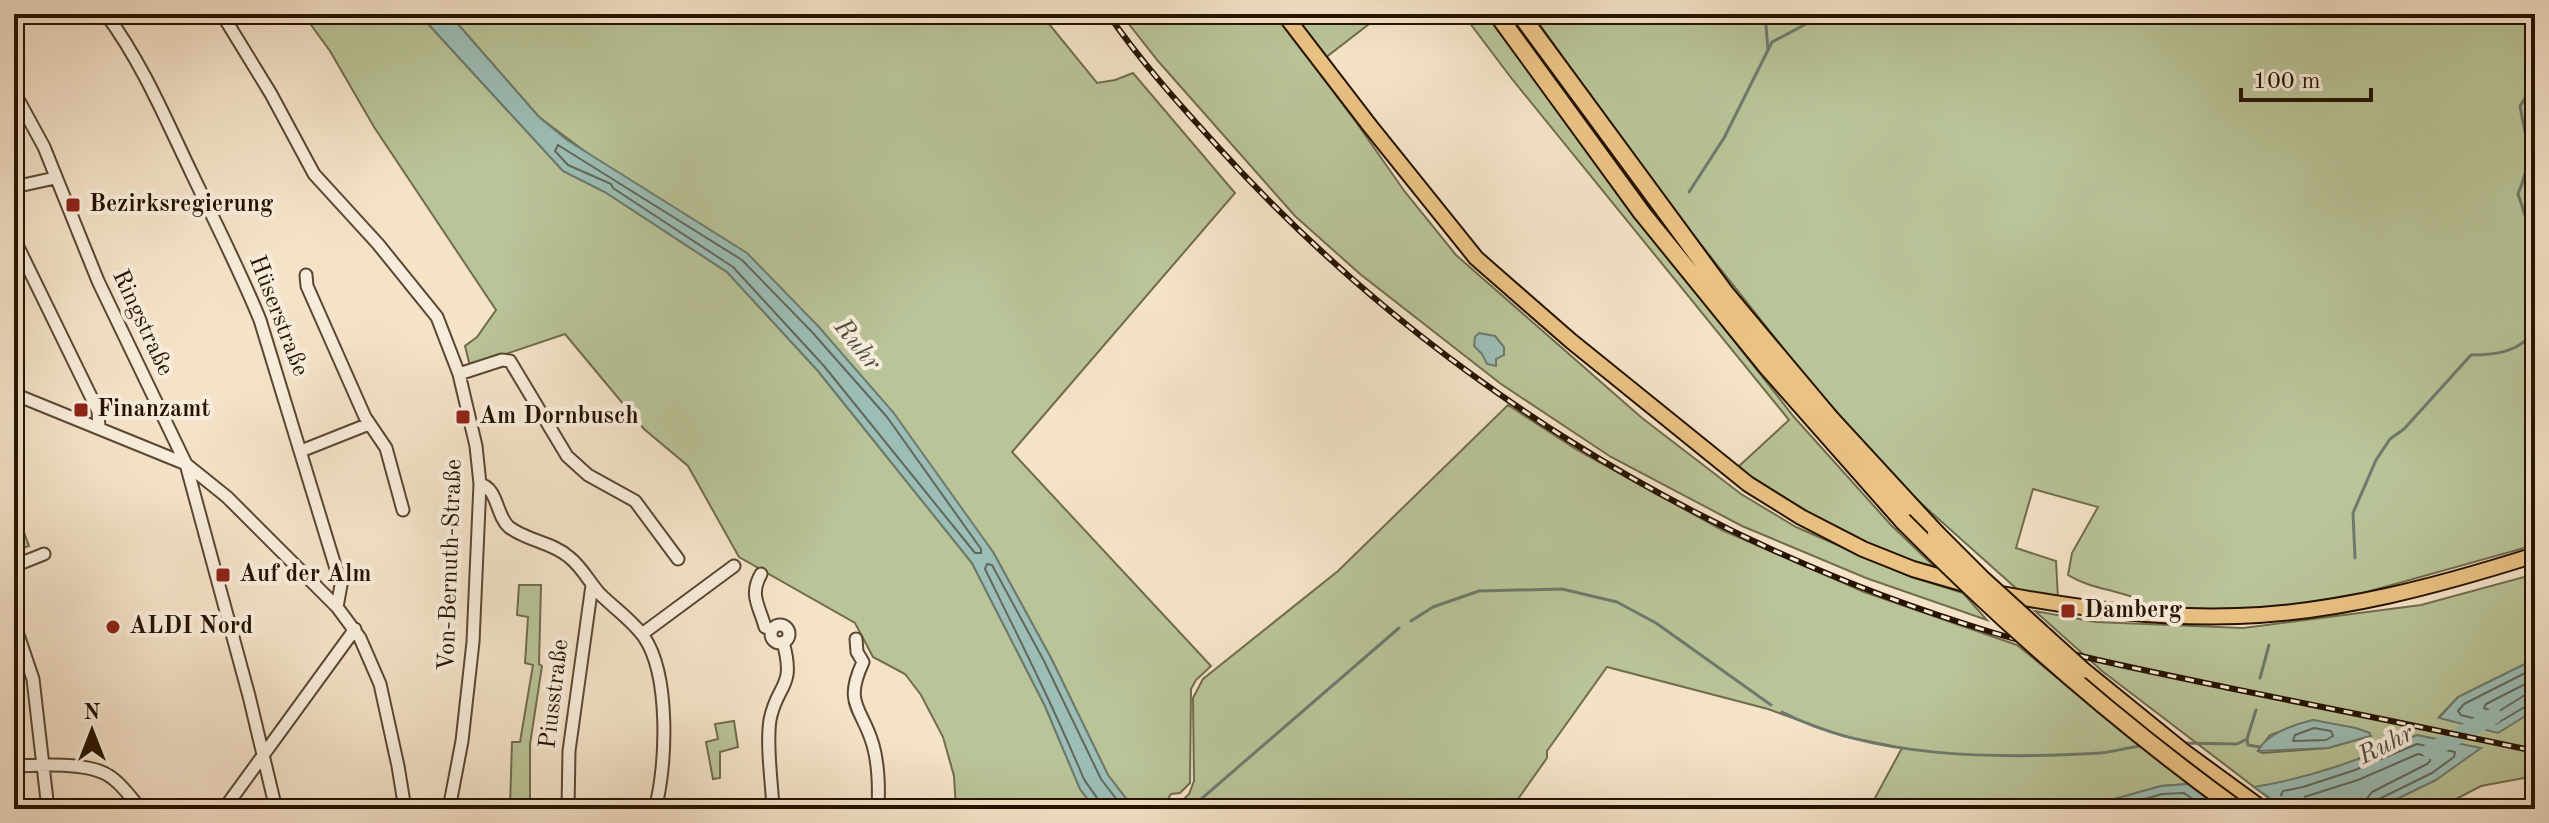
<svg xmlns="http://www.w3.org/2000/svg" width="2549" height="823" font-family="'Old Standard TT',serif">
<rect width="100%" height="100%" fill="#f5e3c9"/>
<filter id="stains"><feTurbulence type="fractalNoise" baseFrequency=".0025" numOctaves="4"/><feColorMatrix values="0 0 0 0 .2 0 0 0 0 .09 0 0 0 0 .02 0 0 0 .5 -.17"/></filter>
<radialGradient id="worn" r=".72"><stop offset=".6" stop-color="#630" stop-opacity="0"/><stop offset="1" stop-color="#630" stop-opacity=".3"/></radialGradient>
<!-- green -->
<path fill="#b9c498" stroke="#706c4c" stroke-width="2" fill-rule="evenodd" d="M303,14H419L563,171L605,192L727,272L818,371L972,563L1045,706L1080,789L1095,809H956L954,776L943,737L921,695L905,674L873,657L855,623L739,557L688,466L644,429L565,334L470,366L465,346L477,337L496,310L374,127L330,51Z
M449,14H1041L1097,83L1115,80L1133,73L1235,193L1012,452L1211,666L1196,680L1191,689L1190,783L1180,793L1171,794L1168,799L1159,802L1153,809H1134L1108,775L1051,658L993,552L818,326L539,117Z
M1121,14H1275L1356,122L1405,192L1456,255L1642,418L1741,494L1796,527L1909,576L1963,593L1987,620L1866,578L1742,526L1611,457L1501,384L1360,274L1295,216L1158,61Z
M1290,14H1382L1325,58Z
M1463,14H1486L1646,229L1794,417L1891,525L1939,571C1867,549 1799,512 1737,468L1789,420L1512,79Z
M1532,14H2535V545L2363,593L2247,613L2152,608C2129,589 2095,592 2068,575L2072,553L2098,507L2033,489L2016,548L2056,561L2058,598L2018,590L1905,489L1810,382L1668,203Z
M1508,405L1577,450L1722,530L1864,592L2017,645L2188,784L2161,786L2079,809H1869L1902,748L1843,736L1768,709L1607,667L1547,751V758L1511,809H1184L1182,801L1189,794L1194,781L1193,698L1203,679L1338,571Z
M14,506L29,546L23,548L25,556L14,560Z
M2535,574V659L2458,697L2439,717L2498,732L2535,710V776L2481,786L2437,809H2376L2436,780L2352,763L2301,780L2255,787L2286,809H2283L2102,671L2035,611L2096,622L2243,628L2421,605ZM2313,720L2370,736L2328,748L2262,753L2258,751L2270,735Z
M519,585H541L539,664L542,666L530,744V807L510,806L512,742H520L533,665L525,663L528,617L517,615Z
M734,721L738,747L720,752V778L713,779L706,742L718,739L715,724Z"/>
<!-- water -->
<path fill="#9cbeb6" stroke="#6d7a6d" stroke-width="2" d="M419,14H449L539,117L567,140L747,253L818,326L893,412L993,552L1051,658L1108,775L1134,809H1095L1080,789L1045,706L972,563L818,371L727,272L605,192L563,171Z
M1479,333L1495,336L1504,347V355L1496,359V366L1487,364L1482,354L1474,346L1475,337Z
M2535,659V710L2498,733L2439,718L2458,697Z
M2313,720L2356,728L2370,733V736L2328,748L2258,751C2266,734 2295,724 2313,720Z
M2417,735L2481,748L2436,780L2376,809H2286L2254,787C2315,777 2361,759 2417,735Z
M2188,784L2221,809H2079L2161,786Z"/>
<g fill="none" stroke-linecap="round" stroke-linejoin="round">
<!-- shore -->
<path stroke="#61685b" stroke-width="2" d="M558,145L742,260L812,332L887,417L981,549V553H975L824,366L733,267L613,188L611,184L568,165L555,151Z
M2535,668L2464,704L2458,711L2461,715L2496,724L2528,705L2535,704
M2535,679L2486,704L2484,708L2496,713L2525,695L2535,694
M2314,728L2331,731L2333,736L2326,740L2293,741L2295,735Z
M1101,809C1100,797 1088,788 1083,777C1053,706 1019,638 985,569L987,564L992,565L1044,661L1101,779L1124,809
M2109,809L2162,794L2184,793L2207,809
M2289,809L2288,802L2281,795L2283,791L2303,787L2355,770L2417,744L2455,752L2454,757L2432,773L2379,799L2375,809
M2299,809L2301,798L2358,780L2418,754L2430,757V761L2427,764L2372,792L2366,800L2365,809"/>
<!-- stream -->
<path stroke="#6d7a6d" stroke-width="3" d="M1765,14L1768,50
M2535,83L2520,106C2527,147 2535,152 2518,194L2535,245
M1689,192L1724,138L1772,42L1825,14
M2355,558L2353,513L2376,460L2390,439L2404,429L2471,355C2495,355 2522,352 2535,329
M1411,621L1433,607L1479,591L1562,589L1617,602L1656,623L1771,705
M2260,678L2269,645
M2256,710L2247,739L2248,745L2260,747
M1782,712C1873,759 2000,759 2100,753C2114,752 2127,747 2142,746
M2180,743L2237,744L2247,739
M1200,800L1399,628
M1181,809H1198"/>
<!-- river -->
<path stroke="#9cbeb6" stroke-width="16" d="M2430,751L2494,716
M2247,809L2298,802"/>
<!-- minor casing -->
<g stroke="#5a4732" stroke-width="15">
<path id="minor" d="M106,14C143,64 166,120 193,176C216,224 240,271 260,320L341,585L337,607
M222,14L271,94L314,174L378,244L437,317L459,374L476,446L480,484L473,642L462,741L449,809
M14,92L44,147L98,281L186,464L249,696L276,809
M14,187L55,178
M18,247L98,411L99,428
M306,275L307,286L365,417L386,448L403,510
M459,374L502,360L510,361L567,456L588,475L635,501L678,559
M14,394L186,464L227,497L337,607L360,638L380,684L398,766L405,809
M301,451L369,424
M480,484C498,488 496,516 509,527C527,541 552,542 569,557C582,567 589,582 600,594C614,608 633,621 644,637C670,675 667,765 655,809
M14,566L44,554
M761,574C749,595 759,605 765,627L772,630
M14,623L33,679L48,809
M771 634a9 9 0 1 1 18 0a9 9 0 1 1-18 0Z
M642,634L734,566
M856,639L857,652L863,662C843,705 862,707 873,745C879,766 879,788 878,809
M14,766C39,765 81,762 104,773C119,780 130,797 141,809
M224,809L355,629
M568,809L569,751L592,585
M773,809C772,783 766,746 770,720C777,683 796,689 783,642"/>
</g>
<!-- major casing -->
<g stroke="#261300" stroke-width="18">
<path id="major" d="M1284,14L1370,126L1476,258L1571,341L1748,484L1801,517L1863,549L1913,569L1968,585
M1996,593C2076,608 2156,619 2238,616C2338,613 2440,585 2535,555"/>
</g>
<!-- highway casing -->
<g stroke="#261300" stroke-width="20">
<path id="highway" d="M1497,14L1642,213L1767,367L1903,521
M1520,14L1726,294L1830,418L1936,533
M2082,670L2183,752L2261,809"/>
</g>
<!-- minor -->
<use href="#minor" stroke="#f8eddc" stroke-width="11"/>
<!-- major -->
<use href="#major" stroke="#eac284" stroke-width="14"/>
<!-- highway -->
<use href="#highway" stroke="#eac284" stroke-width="16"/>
<!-- rail casing -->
<g stroke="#261300" stroke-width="6">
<path id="rail" d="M1108,14C1141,62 1180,105 1219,148C1426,376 1696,543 1991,632C2070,656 2153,672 2234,689C2334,709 2435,730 2535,751"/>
</g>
<!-- rail -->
<use href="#rail" stroke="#f8eddc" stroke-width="3" stroke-dasharray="9" stroke-linecap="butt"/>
<!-- highway-bridge casing -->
<g stroke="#261300" stroke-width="20" stroke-linecap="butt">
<path id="highway-bridge" d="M1903,521C2007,626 2117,722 2237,809
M1936,533L1983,580L2082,670"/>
</g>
<!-- highway-bridge -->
<use href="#highway-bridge" stroke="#eac284" stroke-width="16"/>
</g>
<!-- markers -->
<g fill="#8f2418" stroke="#f8eddc" stroke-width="3">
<rect x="65" y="197" width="16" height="16" rx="4"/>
<rect x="73" y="402" width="16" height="16" rx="4"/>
<rect x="455" y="409" width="16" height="16" rx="4"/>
<rect x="215" y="567" width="16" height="16" rx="4"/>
<rect x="2060" y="603" width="16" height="16" rx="4"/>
<circle cx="113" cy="627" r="8"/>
</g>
<g text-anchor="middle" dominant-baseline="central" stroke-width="8" stroke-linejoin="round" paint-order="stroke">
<!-- poi labels -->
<g font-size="24" font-weight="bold" fill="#261300" stroke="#f8eddc" text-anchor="start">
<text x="89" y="205">Bezirksregierung</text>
<text x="97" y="410">Finanzamt</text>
<text x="479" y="417">Am Dornbusch</text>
<text x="239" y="575">Auf der Alm</text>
<text x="2084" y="611">Damberg</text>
<text x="129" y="627">ALDI Nord</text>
</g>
<!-- street labels -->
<g font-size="24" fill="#261300" stroke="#f8eddc">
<text transform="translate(278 316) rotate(69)">Hüserstraße</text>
<text transform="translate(142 323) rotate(65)">Ringstraße</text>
<text transform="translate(451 565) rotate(-88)">Von-Bernuth-Straße</text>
<text transform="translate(555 694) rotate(-83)">Piusstraße</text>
</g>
<!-- water labels -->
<g font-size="26" font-style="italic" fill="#4f4f40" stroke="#f8eddc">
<text transform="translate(857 345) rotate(51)">Ruhr</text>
<text transform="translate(2386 745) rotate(-27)">Ruhr</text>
</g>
</g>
<!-- margin -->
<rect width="2549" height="823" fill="none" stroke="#f5e3c9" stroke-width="48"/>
<rect x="16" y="16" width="2517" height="791" fill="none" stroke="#261300" stroke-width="4"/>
<rect x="24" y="24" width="2501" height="775" fill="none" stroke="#261300" stroke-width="2"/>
<!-- north arrow -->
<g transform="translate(92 731)" stroke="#f8eddc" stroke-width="6" paint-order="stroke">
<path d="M0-6L14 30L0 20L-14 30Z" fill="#261300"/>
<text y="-12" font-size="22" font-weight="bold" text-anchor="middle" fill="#261300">N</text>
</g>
<!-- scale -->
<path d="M2241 88v12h130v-12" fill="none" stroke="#261300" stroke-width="4"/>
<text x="2253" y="88" font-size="24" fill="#261300" stroke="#f8eddc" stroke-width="6" paint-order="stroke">100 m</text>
<rect width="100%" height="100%" filter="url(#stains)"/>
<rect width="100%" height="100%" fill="url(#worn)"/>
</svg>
